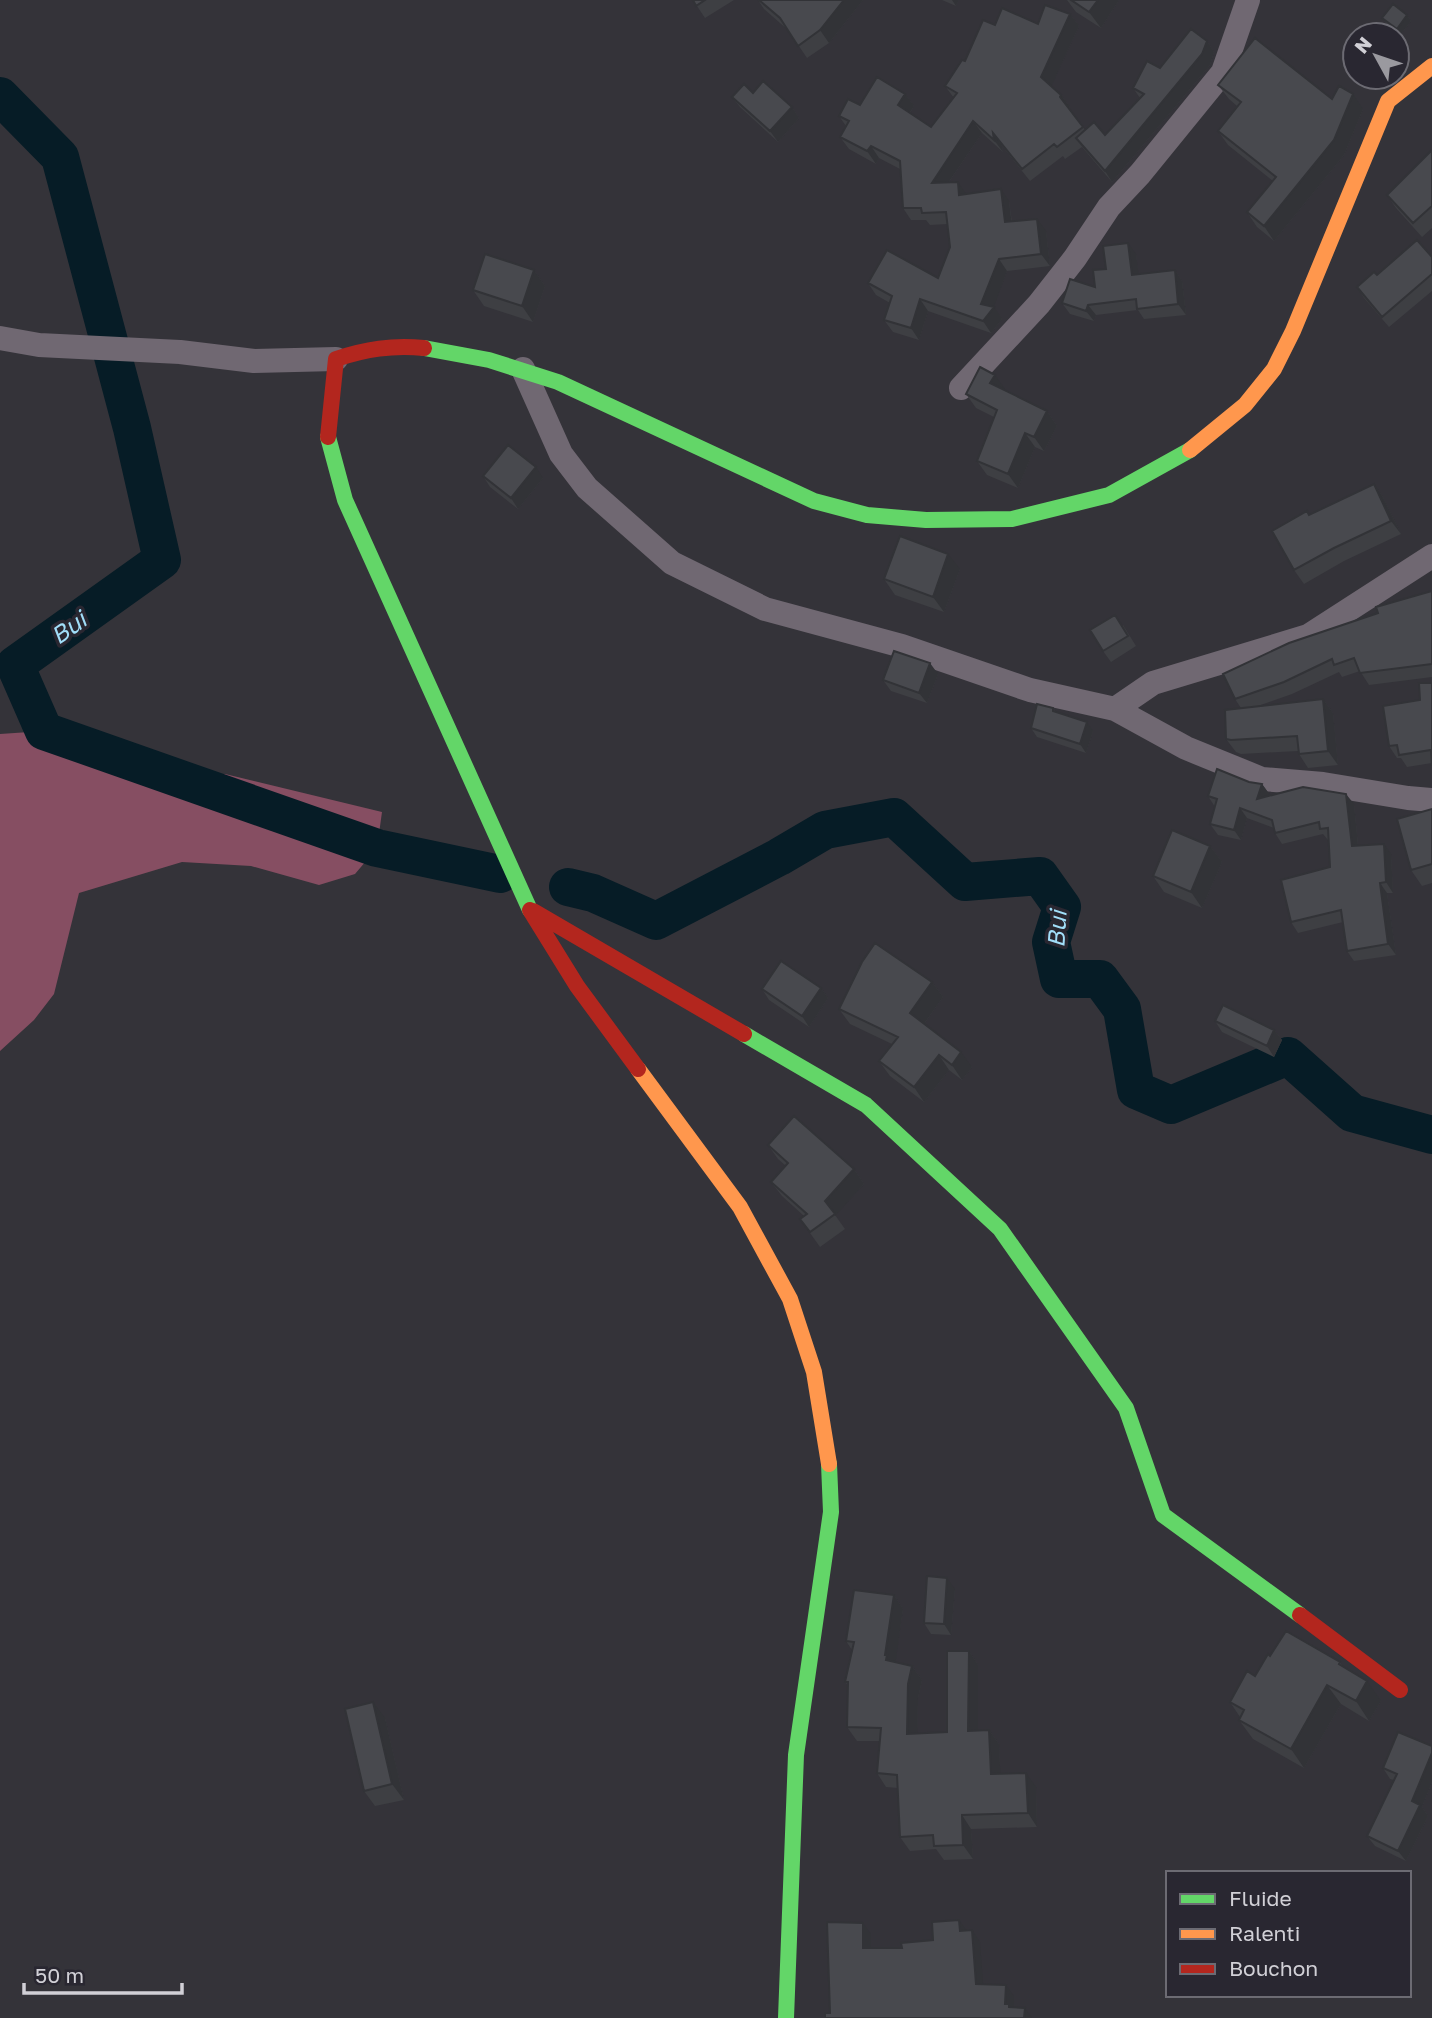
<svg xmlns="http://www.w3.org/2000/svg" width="1432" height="2018" font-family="'Golos Text',sans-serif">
<rect width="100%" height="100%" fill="#343339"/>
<!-- forest -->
<path fill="#864e62" d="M44,731L128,778L225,774L382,812L377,848L355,874L319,885L251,866L182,862L79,893L54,994L34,1020L0,1051V734Z"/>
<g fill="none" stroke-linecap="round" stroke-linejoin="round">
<!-- river -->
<path stroke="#061c26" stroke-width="38" d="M0,96L60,157L132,428L162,560L15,665L44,731L377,848L500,874
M568,887L593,893L656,921L779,857L825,830L894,817L965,882L1040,876L1062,907L1051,942L1059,979H1100L1122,1009L1136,1090L1171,1105L1288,1056L1352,1113L1432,1135"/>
<!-- street -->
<path stroke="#706872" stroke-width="24" d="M0,338L39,345L180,352L254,361L336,359
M523,369L561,454L587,488L672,563L765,609L902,646L1030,690L1115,709L1153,683L1308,636L1432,556
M961,388L1039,304L1075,258L1109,207L1140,174L1223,72L1248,0
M1115,709L1186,748L1262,779L1323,784L1408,798L1432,800"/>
<!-- fast -->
<path stroke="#63d668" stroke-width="16" d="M424,348L489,360L558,382L814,501L867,515L926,520L1012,519L1109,495L1190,450
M328,437L345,500L530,910
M744,1034L866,1105L1000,1229L1126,1408L1163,1515L1300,1615
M786,2018L796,1755L831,1512L829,1464"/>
<!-- slow -->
<path stroke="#ff974d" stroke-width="16" d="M1190,450L1245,405L1274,369L1293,331L1388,101L1432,66
M638,1069L740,1207L790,1299L814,1372L829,1464"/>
<!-- jam -->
<path stroke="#b3261e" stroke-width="16" d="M328,437L336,359C366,349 392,345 424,348
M530,910L577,986L638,1069
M533,911L744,1034
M1300,1615L1400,1690"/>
</g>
<!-- wall -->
<path fill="#3e3f43" d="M693,0H734L705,18Z
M758,0H863L829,43L807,58L788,30L764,9Z
M942,0H959L956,6Z
M1067,0H1119L1101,28L1076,12Z
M1070,14L1079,26L1051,86L1061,95L1070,107L1069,108L1085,130L1105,135L1140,98L1133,88L1160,68L1207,41L1214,52L1210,65L1112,182L1082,147L1065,159L1063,156L1030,181L1002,146L1003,152L982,133L949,182L966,194L1009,201L1012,222L1046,231L1050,266L1007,271L993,307L1002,319L991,333L928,311L919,340L893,332L884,320L890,303L876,295L868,283L938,278L950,247L948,224L930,225L926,220H911L903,208L900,169L879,158L876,164L849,149L840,137L846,126L839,116L860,105L905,94L914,106L910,113L931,127L954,98L945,86L995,25L1038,24Z
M1407,15L1411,21L1401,34L1386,23L1382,18Z
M1218,85L1332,99L1363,109L1344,155L1274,241L1257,227L1247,212L1273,181L1228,145L1218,131L1237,106L1229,99Z
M753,93L792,107L799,118L778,142L740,107L732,97Z
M1432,152V228L1422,237L1396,208L1387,195Z
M1136,254L1138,274L1175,270L1182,281L1186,315L1144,319L1138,310L1096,315L1094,321L1070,314L1062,303L1095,287L1106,269Z
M1432,257V291L1389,327L1364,298L1357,287L1377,275Z
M534,270L545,286L533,322L484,306L473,290Z
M1005,389L1004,390L1047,411L1057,426L1044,451L1035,447L1018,488L987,475L977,461L994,417L976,408L966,394Z
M483,476L543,478L518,509L490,487Z
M1374,484L1383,497L1401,534L1344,561L1304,584L1294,570L1310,515Z
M960,569L944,612L895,595L884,579Z
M1432,591V677L1369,685L1360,671L1342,677L1339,672L1292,694L1255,707L1323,699L1333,713L1338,765L1308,768L1299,754L1298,751L1241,754L1236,752L1226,739L1241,708L1235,699L1378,613Z
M1123,625L1136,646L1111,662L1103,651Z
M938,674L927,703L891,691L883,680Z
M1432,683V763L1407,767L1401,758H1397L1389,746Z
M1053,708L1056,712L1093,731L1086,753L1037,737L1031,728Z
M1249,782L1262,784L1270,795L1269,796L1354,804L1358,845L1391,854L1393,893H1387L1396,955L1354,961L1347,951L1343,922L1298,933L1291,922L1330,867L1328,840L1323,834L1282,844L1275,833L1274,828L1247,818L1241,840L1218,835L1210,824L1215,807L1208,796Z
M1432,809V883L1422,886L1411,870Z
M1210,846L1222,862L1202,908L1164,892L1153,876Z
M932,982L943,997L924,1024L972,1067L962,1080L949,1070L924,1102L890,1076L879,1061L892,1044L850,1024L839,1009Z
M821,988L828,998L809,1027L769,1000L762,989Z
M1215,1021L1274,1030L1282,1040L1274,1057L1222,1032Z
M768,1145L854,1169L864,1184L835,1215L845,1229L820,1247L800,1219L804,1216L782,1196L771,1182L786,1166L778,1159Z
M955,1589L951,1635L931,1634L924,1623Z
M894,1595L903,1609L895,1662L912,1666L922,1680L918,1698L917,1734L947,1732L969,1651L978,1665V1731L989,1730L999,1744L1000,1774L1036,1787L1037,1827L971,1829L973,1859L944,1860L936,1849L910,1851L900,1837L898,1788L886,1787L877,1773L880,1741H857L847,1727L848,1685L845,1682L852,1650L846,1641Z
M1270,1656L1340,1662L1343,1667L1381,1701L1369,1721L1341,1704L1304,1768L1253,1739L1239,1720L1240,1717L1230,1702L1255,1676Z
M385,1718L404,1800L375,1806L364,1791Z
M1432,1746V1782L1422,1807L1428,1816L1406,1861L1375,1846L1367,1836L1394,1780L1390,1779L1383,1768Z"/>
<!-- shaded-wall -->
<path fill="#323337" d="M844,0H863L829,43L820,30Z
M952,0H959L956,6Z
M1098,0H1119L1101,28L1089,12Z
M1070,14L1079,26L1050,89L1041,77Z
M1407,15L1411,21L1401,34L1397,29Z
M1207,41L1214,52L1210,65L1112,182L1105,171Z
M905,94L914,106L907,117L898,105Z
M1353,94L1363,109L1344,155L1274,241L1264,226Z
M1061,95L1070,107L1068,109L1060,97Z
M792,107L799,118L778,142L770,131Z
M973,121L982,133L940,195L932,183Z
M993,133L1002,146L1003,152L994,140Z
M871,146L879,158L876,164L867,151Z
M958,182L966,194L959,195Z
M1001,189L1009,201L1013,234L1005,222Z
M1037,219L1046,231L1050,266L1041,254Z
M1128,243L1136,254L1140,286L1132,275Z
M999,259L1007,271L993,309L994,307L1002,319L991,333L983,321L981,304Z
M534,270L545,286L533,322L522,306Z
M1175,270L1182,281L1186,315L1178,304Z
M920,299L928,311L919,340L911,328Z
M1088,305L1096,315L1094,321L1086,311Z
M995,375L1005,389L1000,397L990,383Z
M1047,411L1057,426L1044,451L1034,437Z
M1025,433L1035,447L1018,488L1008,474Z
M536,467L543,478L518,509L511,498Z
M1374,484L1383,497L1401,534L1391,521Z
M948,554L960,569L944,612L933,597Z
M930,663L938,674L927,703L919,693Z
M1323,699L1333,713L1338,765L1328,751Z
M1087,722L1093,731L1086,753L1080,744Z
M1262,784L1270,795L1264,809L1257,799Z
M1346,794L1354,804L1359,856L1352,846Z
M1240,808L1247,818L1241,840L1234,830Z
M1384,844L1391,854L1393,893L1386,882Z
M1210,846L1222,862L1202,908L1191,892Z
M1380,883L1387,893L1396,955L1388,944Z
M932,982L943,997L921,1028L910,1013Z
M821,988L828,998L809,1027L802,1016Z
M1274,1030L1282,1040L1274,1057L1267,1046Z
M961,1052L972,1067L962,1080L952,1065Z
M939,1055L949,1070L924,1102L914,1087Z
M854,1169L864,1184L835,1216L825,1201Z
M947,1578L955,1589L951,1635L944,1624Z
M894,1595L903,1609L895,1666L886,1660L885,1655Z
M969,1651L978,1665V1745L968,1731Z
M912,1666L922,1680L918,1698L917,1748L907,1734L908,1684Z
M1367,1681L1381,1701L1369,1721L1356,1701Z
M1327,1685L1341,1704L1304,1768L1291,1749Z
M373,1702L385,1718L404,1800L392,1784Z
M989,1730L999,1744L1001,1788L991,1774Z
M1432,1753V1782L1422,1807L1428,1816L1406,1861L1398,1851L1412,1801Z
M1026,1773L1036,1787L1037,1827L1028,1813Z
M962,1815L971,1829L973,1859L963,1845Z
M959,1920L967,1931H960Z
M863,1923L871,1934V1959L863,1948Z
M972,1930L980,1942L984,1996L976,1984Z
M1006,1985L1014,1996V2011L1005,2004Z
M1025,2008L1032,2018H1024Z"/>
<!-- building -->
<path fill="#48494e" stroke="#323337" stroke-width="2" d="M693,0H705L696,6Z
M759,0H844L820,30L798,46L780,18Z
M1071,0H1098L1089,12Z
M1393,4L1407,15L1397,29L1382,18Z
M1045,5L1070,14L1041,77L1061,95L1060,97L1083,127L1057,147L1054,144L1022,169L993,133L994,140L973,121L932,183L958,182L959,195L1001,189L1005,222L1037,219L1041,254L999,259L981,304L994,307L983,321L920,299L911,328L884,320L892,296L868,283L887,250L938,278L950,247L946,212L922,213L921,208H903L900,161L871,146L867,151L840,137L849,121L839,116L848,99L860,105L877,77L905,94L898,105L931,127L957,93L945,86L962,60L965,61L983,20L995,25L1002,8L1038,24Z
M1191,29L1207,41L1202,54L1105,171L1076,138L1094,122L1105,135L1144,94L1133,88L1147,61L1160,68Z
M1255,38L1332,99L1339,86L1353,94L1334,140L1264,226L1247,212L1276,177L1218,131L1241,102L1218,85Z
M763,81L792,107L770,131L732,97L744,84L753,93Z
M1431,151L1432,152V206L1413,223L1387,195Z
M1417,240L1432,257V274L1382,317L1357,287L1374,272L1377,275Z
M1128,243L1132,275L1175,270L1178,304L1137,309L1136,299L1088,305L1086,311L1062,303L1070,279L1095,287L1093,270L1106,269L1103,246Z
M485,254L534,270L522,306L473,290Z
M980,367L995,375L990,383L1047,411L1034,437L1025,433L1008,474L977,461L997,410L966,394Z
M508,445L536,467L511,498L483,476Z
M1374,484L1391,521L1334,548L1294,570L1272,531L1307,511L1309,515Z
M900,536L948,554L933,597L884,579Z
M1432,591V664L1360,673L1354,658L1334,665L1332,659L1284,682L1235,699L1223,674L1289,643L1378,613L1376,607Z
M1115,615L1128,636L1103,651L1090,630Z
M894,651L930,663L919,693L883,680Z
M1419,683H1432V766L1431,750L1399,755L1397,745L1389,746L1383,706L1420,700Z
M1323,699L1328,751L1299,754L1297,736L1231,740L1226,739L1225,710Z
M1037,704L1053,708V711L1087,722L1080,744L1031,728Z
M1217,769L1249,782L1262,784L1257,799L1303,787L1346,794L1352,846L1384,844L1386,882L1380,883L1388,944L1347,951L1341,910L1291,922L1281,880L1330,867L1328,828L1320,829L1319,822L1275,833L1272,820L1240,808L1234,830L1210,824L1217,799L1208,796Z
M1432,809V864L1411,870L1397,819Z
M1172,830L1210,846L1191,892L1153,876Z
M875,943L932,982L910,1013L961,1052L952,1065L939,1055L914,1087L879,1061L898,1037L839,1009L862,962Z
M781,961L821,988L802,1016L762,989Z
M1223,1005L1274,1030L1267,1046L1215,1021Z
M794,1116L854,1169L825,1201L835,1214L810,1232L800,1219L807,1214L771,1182L788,1163L768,1145Z
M927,1576L947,1578L944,1624L924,1623Z
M854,1590L894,1595L885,1655H887L886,1660L912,1666L908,1684L907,1734L947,1732V1651H969L968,1731L989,1730L991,1774L1026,1773L1028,1813L962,1815L963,1845L934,1846L933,1835L900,1837L897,1775L877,1773L881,1728L847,1727L848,1682H845L854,1642L846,1641Z
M1286,1631L1340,1662L1339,1664L1367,1681L1356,1701L1327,1685L1291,1749L1239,1720L1244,1710L1230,1702L1247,1671L1255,1676L1268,1654L1270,1656Z
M373,1702L392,1784L364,1791L345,1709Z
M1398,1732L1432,1746V1753L1412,1801L1420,1805L1398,1851L1367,1836L1397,1774L1383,1768Z
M959,1920L960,1931L972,1930L976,1984L1006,1985L1005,2004H1009V2007L1025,2008L1024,2018H825V2013H830L827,1922L863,1923V1948H902L901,1943L933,1940L932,1922Z"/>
<g text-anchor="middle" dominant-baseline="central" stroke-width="7" stroke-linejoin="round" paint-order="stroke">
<!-- water labels -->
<g font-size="24" font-style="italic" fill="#a1def9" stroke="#292731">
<text transform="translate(68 627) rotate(-35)">Bui</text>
<text transform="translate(1056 929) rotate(-86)">Bui</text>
</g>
</g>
<!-- legend -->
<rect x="1166" y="1871" width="245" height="126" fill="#292731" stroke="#6c6b73" stroke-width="2"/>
<rect x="1180" y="1894" width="35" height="10" fill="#63d668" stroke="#6c6b73" stroke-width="2"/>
<text x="1229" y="1906" font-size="21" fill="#d1d0d6">Fluide</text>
<rect x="1180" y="1929" width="35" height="10" fill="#ff974d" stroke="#6c6b73" stroke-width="2"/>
<text x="1229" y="1941" font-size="21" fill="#d1d0d6">Ralenti</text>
<rect x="1180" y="1964" width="35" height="10" fill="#b3261e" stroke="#6c6b73" stroke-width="2"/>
<text x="1229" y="1976" font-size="21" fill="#d1d0d6">Bouchon</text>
<!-- north arrow -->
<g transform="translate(1376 56) rotate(310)"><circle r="33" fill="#292731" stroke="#6c6b73" stroke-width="2"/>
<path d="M0-5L12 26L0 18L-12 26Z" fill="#9a999f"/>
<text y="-10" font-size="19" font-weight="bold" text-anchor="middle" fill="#d1d0d6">N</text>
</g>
<!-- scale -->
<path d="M24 1983v10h158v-10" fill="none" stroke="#d1d0d6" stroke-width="3.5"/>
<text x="35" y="1983" font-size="21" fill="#d1d0d6" stroke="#292731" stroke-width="5" paint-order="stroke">50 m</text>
</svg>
